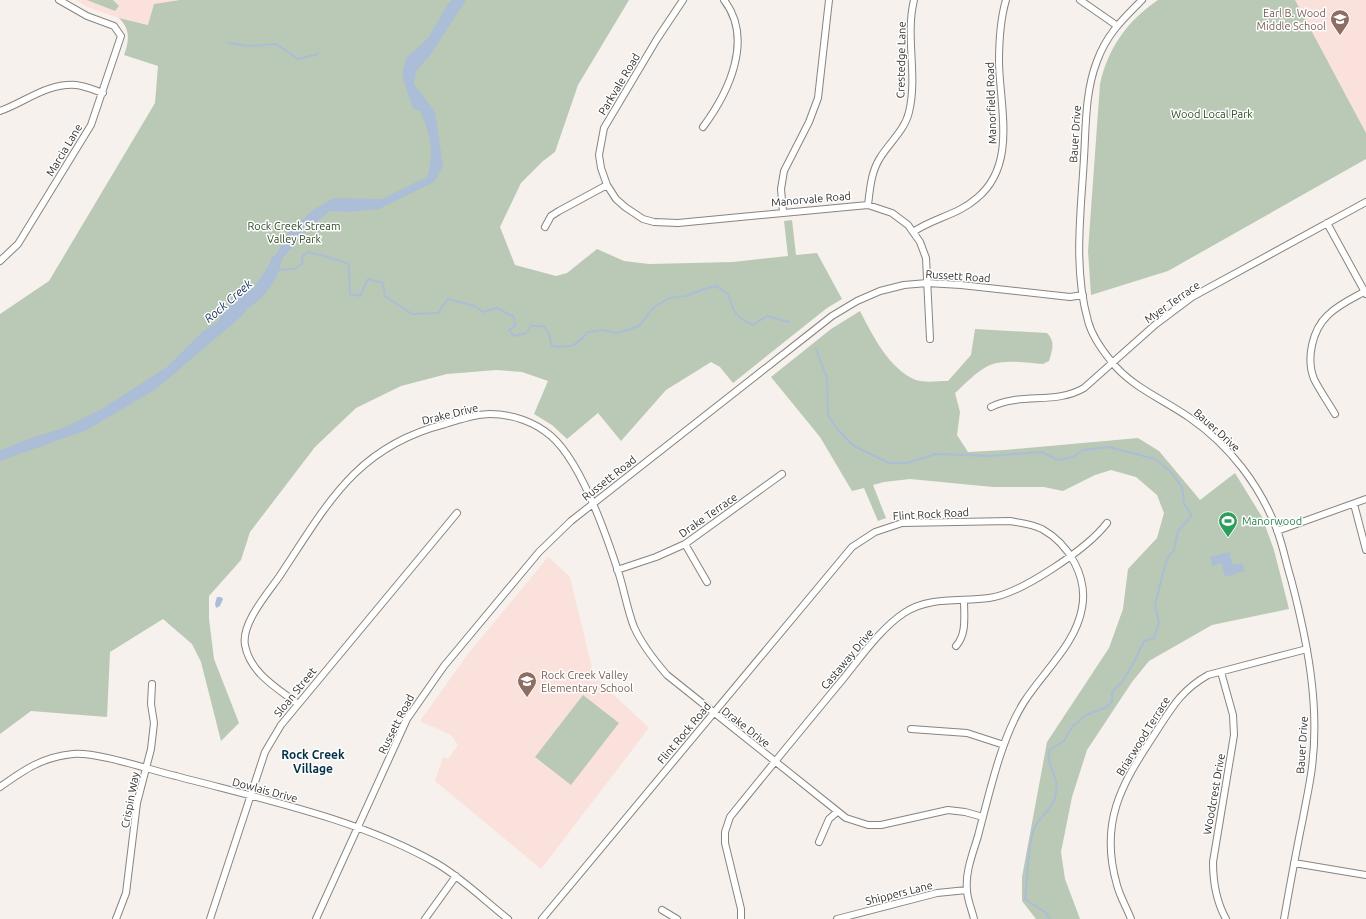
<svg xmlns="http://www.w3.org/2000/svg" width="1366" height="919" font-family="Ubuntu,sans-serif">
<rect width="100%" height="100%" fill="#f6f1ec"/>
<!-- education -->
<path fill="#fbe1dc" d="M76,0H261L172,30L119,18L87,7Z
M1294,0H1366V133L1345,93Z
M548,557L570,577L594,676L649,728L541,869L435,781L443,757L448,759L458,745L451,735L420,721L468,654Z"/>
<!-- green -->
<path fill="#bac9b5" d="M87,0H113L119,6L115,11Z
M180,0H629L578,85L555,152L543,161L521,183L500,227L515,265L556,276L567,273L597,249L624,261L649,264L733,262L788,256L784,221L792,220L796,255L817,253L842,299L827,308L733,383L720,367L711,362L666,390L621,441L598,413L567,439L552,425L534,414L548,381L522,372L496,370L447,374L401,386L356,408L315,447L250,532L241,560L209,596V619L214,659L239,723L221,741L201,662L192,644L163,619L110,652L107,717L31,711L0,734V314L49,281L155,103L158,66L124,55C129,41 131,30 119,18L148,25L154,4Z
M1158,0H1295L1366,133V159L1168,271L1091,295L1088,251L1100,84C1108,48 1127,21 1158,0Z
M860,311C873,336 889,369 916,380C925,383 938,381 948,381L971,355L975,329L1047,333C1056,342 1052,350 1049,361L1043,364C1027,363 1005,359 990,365C977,371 966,383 955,393L960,412L957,435L968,452L1005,450L1138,438L1159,451L1200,500L1235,473L1262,517L1274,550L1289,609L1212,625L1149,661L1132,682L1087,750L1072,797L1061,852L1065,879L1080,919H1036L1022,901V877L1047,742L1109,648L1123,609L1128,569L1157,538L1164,513L1157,495L1136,477L1111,470L1095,475L1063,491L1044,487H993L910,479L884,482L873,485L886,518L878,521L864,488L852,491L820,437L771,377L831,329Z
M583,695L619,723L571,785L535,757Z"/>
<!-- water -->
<path fill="#abbdd7" d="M452,0H466L429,57L416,71L414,84L435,112L443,166L434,182L379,209L348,212L330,211L306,231L282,259L242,316L156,389L87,430L0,461V450L37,436L61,429L100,410L167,367L201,333L218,321L226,308L247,291L253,289L276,255L288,232L313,210L334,198L382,199L427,177C435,154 430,133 420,111L413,109L402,75L406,58L428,38L448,4Z
M1229,552L1233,565L1243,563L1244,571L1225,577L1221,563L1212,566L1210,557Z
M217,597H221L223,599L220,606L216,608L215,604Z"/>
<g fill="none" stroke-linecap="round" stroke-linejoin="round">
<!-- stream -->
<path stroke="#abbdd7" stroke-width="2" d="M228,43L249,46L276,44L298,59L318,54
M273,270L294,269L303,263L302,257L307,252L325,256L349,264L350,294L360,296L368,279L383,283L385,296L412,314L438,313L448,299L475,306L483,312L497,308L514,317L515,326L509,330L514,336L526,333L531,326H543L548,331L552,346C571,348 575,347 588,332L602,330L618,333L639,326L653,308L669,298L686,296L704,289L716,286L728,294C733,312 736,317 753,325L767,316L789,322
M816,349L827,378L828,415L838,430L854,446L889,463H907L936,454L990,456L1042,452L1058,460L1073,457L1083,450L1109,447L1155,459L1171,472L1182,487L1184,504L1192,515L1178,531L1174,550L1167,559L1163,573L1155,605L1159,623L1154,638L1144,641L1135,660L1122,682L1112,692V701L1107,707L1086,715L1072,727L1064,741L1049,750C1046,767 1059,774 1056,793C1054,810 1036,818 1033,832C1027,852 1028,878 1025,899L1045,912L1050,919"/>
<!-- river -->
<path stroke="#abbdd7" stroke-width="11" d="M244,304C261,294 271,279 276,261"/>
<!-- minor casing -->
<g stroke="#88847f" stroke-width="8">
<path id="minor" d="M683,0L657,39L604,128L599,155L601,168L607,185L616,199L625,207L643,219L654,222L678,223L868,205L892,213L908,225L920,242L926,258L930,339
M1080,0L1116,25
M1142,0C1122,20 1107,34 1097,61C1085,92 1086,126 1084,158C1081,212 1073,268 1088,321C1092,336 1102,350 1111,361C1131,387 1163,399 1190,418C1229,445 1260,485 1277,530C1283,546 1286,563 1291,579C1307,640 1320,704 1312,767C1310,784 1306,801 1303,818C1296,852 1290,885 1284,919
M0,111C25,102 47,83 76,85C85,86 94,90 103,93
M703,127C729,92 754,39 724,0
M868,205C870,189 871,172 880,158C889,143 905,130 909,112C918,75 905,37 914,0
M783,212L781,189L784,171L809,122L818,98L829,0
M1327,223L1366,294
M545,227L551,216L559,211L607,185
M913,232C933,218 958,215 977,198C1017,165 1000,108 999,63C999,43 1000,20 1006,0
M0,261L18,244L91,125L119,42L121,36L114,26L87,16L59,0
M991,407C1021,392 1055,405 1084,388L1156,324L1192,297L1366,202
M1335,414C1328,402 1320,391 1314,379C1306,359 1312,330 1328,315C1338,305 1351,299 1364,292
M1354,504L1366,550
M1277,531L1366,499
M685,544L707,582
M617,570L656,557L685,544L782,474
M956,646C967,634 964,616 964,600
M1221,672L1233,715L1234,735L1213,862C1213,882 1216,901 1226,919
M298,704C277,688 250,673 245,645C241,624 267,594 279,577C327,505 355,447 445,424C459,420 475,414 490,414C512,414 535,422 551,436C581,462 606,534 618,571C624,589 627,609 634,627C642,645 654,660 667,675L846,818L868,825H881L948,810L965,812L983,817
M911,729L967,733L1004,745
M0,787C24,770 42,757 73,754C98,752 150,770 176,776C262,799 359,819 436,863C462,878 484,900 508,919
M819,842L829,819L837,812
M1294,863L1366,875
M662,910L677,919
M116,919L126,893L137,803L151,749L154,723L151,704L152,684
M210,919L265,752L281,725L457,513
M316,919L407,719L444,666L539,552L571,521L804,338L832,316L857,301L880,291L904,285L927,283L961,285L1070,297L1083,295
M425,919L456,876
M542,919L852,547L875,532L902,523L1010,521C1021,523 1032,524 1042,529C1069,544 1088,577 1082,608C1076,644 1043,672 1024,702C1001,738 989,795 978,836C973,853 965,872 967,890C967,899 972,910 974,919
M741,919V909L725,843V832L730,817C767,771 805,725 843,679C860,658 881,628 904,613C929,596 961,602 989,598C1021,594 1088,548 1107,523
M837,919L937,893L967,890
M1131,919C1127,908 1120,897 1117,885C1099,823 1121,785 1154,735C1171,709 1180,691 1208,675L1307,649"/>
</g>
<!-- minor -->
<use href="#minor" stroke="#fff" stroke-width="6"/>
</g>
<!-- icons -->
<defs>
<g id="school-pin" transform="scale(1)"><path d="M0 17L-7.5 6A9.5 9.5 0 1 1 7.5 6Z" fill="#8d6e63" stroke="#fff"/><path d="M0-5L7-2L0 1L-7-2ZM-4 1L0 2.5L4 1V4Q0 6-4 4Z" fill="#fff"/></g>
<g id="stadium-pin" transform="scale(1)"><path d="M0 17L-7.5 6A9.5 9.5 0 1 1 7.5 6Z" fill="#2e9e5b" stroke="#fff"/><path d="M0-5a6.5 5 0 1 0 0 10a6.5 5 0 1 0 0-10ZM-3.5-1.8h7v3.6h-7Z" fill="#fff"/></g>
</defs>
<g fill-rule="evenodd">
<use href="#school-pin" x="1340" y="19"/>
<use href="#stadium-pin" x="1228" y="521"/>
<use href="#school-pin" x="527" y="681"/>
</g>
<g text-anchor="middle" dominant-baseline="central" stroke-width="3" stroke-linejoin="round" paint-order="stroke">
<!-- education labels -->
<g font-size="11" fill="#785e54" stroke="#fff" text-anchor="end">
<text x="1326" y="13">Earl B. Wood<tspan x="1326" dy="13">Middle School</tspan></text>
<text x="541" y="675" text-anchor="start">Rock Creek Valley<tspan x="541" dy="13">Elementary School</tspan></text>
</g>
<!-- street labels -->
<g font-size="11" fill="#302e2c" stroke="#fff">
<text transform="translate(901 60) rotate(-89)">Crestedge Lane</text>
<text transform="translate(619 84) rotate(-59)">Parkvale Road</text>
<text transform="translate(991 103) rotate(-92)">Manorfield Road</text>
<text transform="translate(1075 134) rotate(-86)">Bauer Drive</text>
<text transform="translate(64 150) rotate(-59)">Marcia Lane</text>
<text transform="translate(811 199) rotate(-5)">Manorvale Road</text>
<text transform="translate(958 276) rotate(4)">Russett Road</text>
<text transform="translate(1172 302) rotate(-35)">Myer Terrace</text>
<text transform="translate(450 414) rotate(-14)">Drake Drive</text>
<text transform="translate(1217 430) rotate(42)">Bauer Drive</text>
<text transform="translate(609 478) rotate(-38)">Russett Road</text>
<text transform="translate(931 514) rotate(-3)">Flint Rock Road</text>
<text transform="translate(708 515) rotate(-35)">Drake Terrace</text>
<text transform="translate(847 659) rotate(-50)">Castaway Drive</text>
<text transform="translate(295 692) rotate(-51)">Sloan Street</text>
<text transform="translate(396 724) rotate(-63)">Russett Road</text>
<text transform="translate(746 727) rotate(38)">Drake Drive</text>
<text transform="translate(684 733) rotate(-50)">Flint Rock Road</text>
<text transform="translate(1143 736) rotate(-58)">Briarwood Terrace</text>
<text transform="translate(1302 745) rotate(-86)">Bauer Drive</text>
<text transform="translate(265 790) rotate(15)">Dowlais Drive</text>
<text transform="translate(1214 794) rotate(-80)">Woodcrest Drive</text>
<text transform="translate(130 800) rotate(-79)">Crispin Way</text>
<text transform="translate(899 893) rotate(-14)">Shippers Lane</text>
</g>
<!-- park labels -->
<g font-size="11" fill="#2b4720" stroke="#fff">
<text x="1212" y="114">Wood Local Park</text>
<text x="294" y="226">Rock Creek Stream<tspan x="294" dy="13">Valley Park</tspan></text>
</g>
<!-- leisure labels -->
<g font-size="11" fill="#27864d" stroke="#fff" text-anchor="start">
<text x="1242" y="521">Manorwood</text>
</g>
<!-- water labels -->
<g font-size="12" font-style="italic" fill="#183155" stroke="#fff">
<text transform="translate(228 301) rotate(-41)">Rock Creek</text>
</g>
<!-- neighbourhood labels -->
<g font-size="12" font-weight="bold" fill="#063248" stroke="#fff">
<text x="313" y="754">Rock Creek<tspan x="313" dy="14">Village</tspan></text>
</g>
</g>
</svg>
